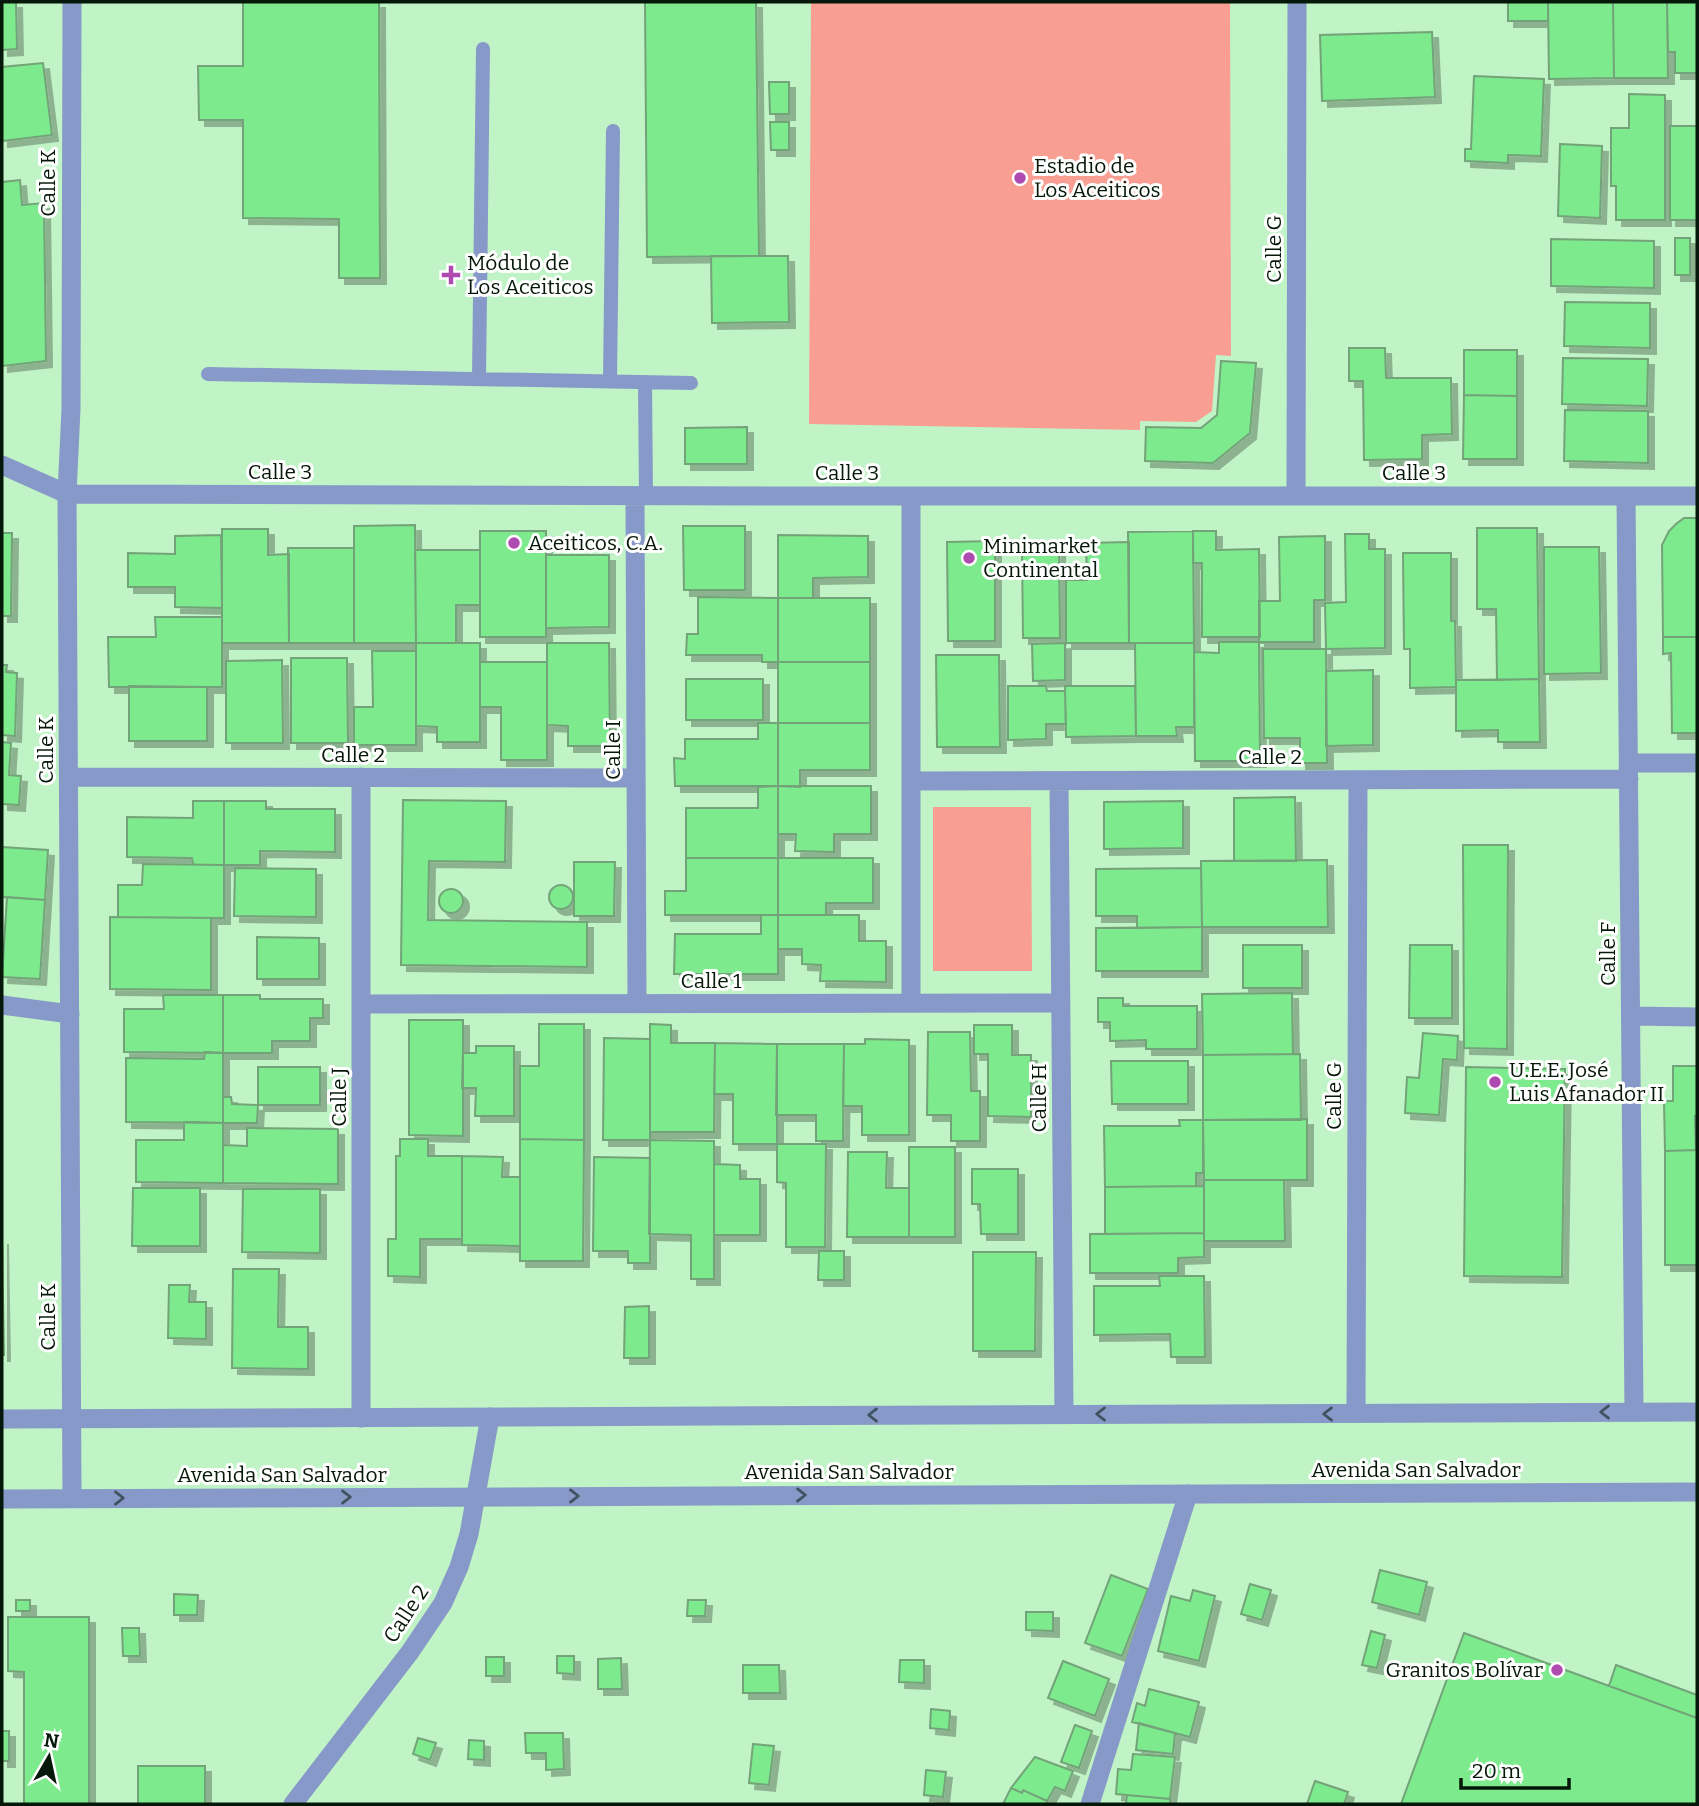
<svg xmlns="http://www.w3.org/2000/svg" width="1699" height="1806" font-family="Bitter,serif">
<defs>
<filter id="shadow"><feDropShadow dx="6" dy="6" stdDeviation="0" flood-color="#0004"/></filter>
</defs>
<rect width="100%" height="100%" fill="#c0f3c5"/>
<!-- green -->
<path fill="#f99e93" d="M811,2H1230L1231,356L1216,355L1212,411L1196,422L1140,421V430L809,424Z
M933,807H1031L1032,971H933Z"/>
<!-- building -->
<path fill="#7eea8e" stroke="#73a379" stroke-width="2" filter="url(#shadow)" d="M2,2H16L17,49L2,50Z
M243,2H379L380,278H339V219L243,218V120H199L198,66H243Z
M645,2H756L759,256L647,257Z
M1508,2H1548V21H1508Z
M1548,2H1613L1614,78L1549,79Z
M1613,2H1667L1668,78H1614Z
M1667,2H1697V73H1675V52H1668Z
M1432,32L1435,97L1322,101L1320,35Z
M43,63L52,135L2,141V67Z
M1474,76L1544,79L1541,156L1508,155V163L1465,161V149H1471Z
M769,82H789V114H770Z
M1629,94L1665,95V220H1616V186H1611V128H1629Z
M770,122H789V150H771Z
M1670,126H1697V220H1670Z
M1560,144L1602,146L1600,218L1558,216Z
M20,180L22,205L44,203L46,361L2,366V182Z
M1675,238H1690V275H1675Z
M1551,239L1654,241V288L1551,286Z
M711,256H788L789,322L712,323Z
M1565,302L1650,303V348L1564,346Z
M1349,348H1385L1386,378H1451L1452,434L1422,435V459L1364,460L1363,381H1349Z
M1464,350H1517V396L1464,395Z
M1563,358L1648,359L1647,406L1562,404Z
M1221,361L1256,363L1250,433L1213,463L1145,461L1146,427L1201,428L1217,415Z
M1464,395L1517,396V459H1463Z
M1565,410L1648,411V463L1564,461Z
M747,427V464H685V428Z
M1684,518H1697V637H1663L1662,545L1669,531L1676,524Z
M415,525L416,643H354V526Z
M683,526H745V590H684Z
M1477,528H1537L1539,679L1497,680L1496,609H1477Z
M222,529H268V555L289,554V643H222Z
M480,531H546V637H480Z
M1193,531H1216V550L1259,549L1260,637H1202V563H1193Z
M1193,531L1194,643H1129L1128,532Z
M2,533H12L11,616H2Z
M1345,534H1369V549H1385V648L1326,649L1325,603L1346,602Z
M221,535L222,608L175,607V587H128V553L175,554V536Z
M778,535L868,536V577L813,578V598H778Z
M1325,536V600H1314V642H1259V601H1280L1279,537Z
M995,541V641H948L947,542Z
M1129,542V643H1066V580H1087L1086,543Z
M1544,547H1599L1601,673L1544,674Z
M288,548H354V643H289Z
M415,550H480V605H456V643H416Z
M1022,550H1059L1060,638H1023Z
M1403,553H1451V621H1455L1456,687L1410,688V649H1404Z
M546,555H609V627L546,628Z
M698,597L778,598V662H762V655H686L687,634H698Z
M778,598H870V662H778Z
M155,617H222V687H109L108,637H156Z
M1663,637H1697V733H1672L1671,653L1663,654Z
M1219,642H1259L1260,761H1195L1194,652L1219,653Z
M416,643H480V742H437V727L416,726Z
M547,643H609L610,746H568V726L547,725Z
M1065,643V680L1033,681L1032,644Z
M1135,643H1194V727H1176L1177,736H1136Z
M1263,649H1326L1327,763H1300V738H1264Z
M372,651H416V745H354V707H373Z
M936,655H999L1000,747H937Z
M291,658H347L348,743H291Z
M282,660L283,743H226V661Z
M480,662H547V760H501V707H480Z
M778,662H870V723H778Z
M2,665H7L6,672L17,673L15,736L2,735Z
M1373,670V745L1326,746V671Z
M686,679H763V720H686Z
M1539,679L1540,742H1498V730L1456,731V680Z
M129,686L207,687V741H129Z
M1008,686H1046L1047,691H1065L1066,724H1046V739L1008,740Z
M1065,686H1135L1136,736L1066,737Z
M758,723H778V786H675L674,758L685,759V739H758Z
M778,723H870V770H800V787L778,786Z
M2,742L11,743L9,775L21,776L19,805L2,804Z
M778,786V858H686V808H758V787Z
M778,786H871V834H834V852L795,851L796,834H778Z
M1295,797L1296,861H1234V798Z
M403,800L506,801L505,862L429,861L428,920L587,922V967L401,965Z
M193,801H224V865H193L192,858L127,857V817L193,818Z
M224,801H266V809H335V852L260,851V865H224Z
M1183,801V848L1104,849V802Z
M1463,845H1508L1507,1049L1464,1048Z
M2,847L48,850L45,900L2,897Z
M686,858H778V915H665V891H686Z
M778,858H873V903H826V915H778Z
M1327,860L1328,927H1202L1201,861Z
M574,862H615L614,916H574Z
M143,864L224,865V918L118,917V885H142Z
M235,868L316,869V917L234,916Z
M1201,868L1202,927L1137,928V916H1096V869Z
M549 897a12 12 0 1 1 24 0a12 12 0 1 1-24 0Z
M439 901a12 12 0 1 1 24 0a12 12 0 1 1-24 0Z
M7,897L45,900L40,979L2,977Z
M761,915H778V974H674L675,934H761Z
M778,915H859V941H886V982L820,981L821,965L802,964V949H778Z
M110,917L211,918V990L110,989Z
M1202,927V971H1096V928Z
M257,937L319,938V979H257Z
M1243,945H1302V988H1243Z
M1410,945H1452V1018H1409Z
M1292,993L1293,1054L1203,1055L1202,994Z
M163,995H223V1053L124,1052V1009H164Z
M223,995H260V999H323V1018H310V1041H272V1053H223Z
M1098,998H1123V1006H1197V1049H1146V1040L1110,1041V1022H1098Z
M409,1020H463V1136L409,1135Z
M539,1024H584V1140L520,1139V1066H539Z
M650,1024L671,1025V1043H715L714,1132H650Z
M974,1025H1012V1055H1031V1117L988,1116V1054H974Z
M928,1032H970L971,1091H980V1141H951V1115H927Z
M1423,1033L1458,1036L1457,1060L1443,1059L1439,1115L1405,1113L1407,1077L1419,1078Z
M604,1038L650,1039V1140H603Z
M865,1039L909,1040V1135H862V1106H843L844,1044H865Z
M715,1043L777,1044V1144H733V1094H714Z
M777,1044H844L843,1141H816V1115H776Z
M476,1046H514V1116H475L476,1088H462L463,1053H476Z
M205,1052L223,1053V1123L126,1122V1058L204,1059Z
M1300,1054L1301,1120H1203V1055Z
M1111,1061H1188V1104H1112Z
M1673,1066H1697V1116H1695L1696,1150L1665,1151L1664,1101H1673Z
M258,1067H320V1105H258Z
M1466,1067L1565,1069L1562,1277L1464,1276Z
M223,1097H231L232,1104L258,1105L257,1123H223Z
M1307,1119V1180H1204L1203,1120Z
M1179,1120H1203V1173H1196V1186L1105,1187L1104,1126H1180Z
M184,1122L223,1123V1183L136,1182V1140H184Z
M247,1128L338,1129V1184L223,1183V1145L247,1146Z
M400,1139H428V1156H462V1239H420V1277L388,1276V1239H396V1156H400Z
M520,1139L584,1140L583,1261H520Z
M650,1140L714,1141V1279H691V1235L649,1234Z
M777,1144H826L825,1247H786V1183L777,1182Z
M909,1147H955V1237H909Z
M1696,1150H1697V1265H1665V1151Z
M848,1152H887L886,1188H909V1237H847Z
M462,1156L503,1157L502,1177H520V1246L462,1245Z
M594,1157L650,1158V1263H628V1251H593Z
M714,1164L740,1165V1179H760V1235H714Z
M972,1169H1018V1234H981L980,1204H972Z
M1204,1180H1284L1285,1241H1204Z
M1204,1186V1233L1105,1234V1187Z
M133,1188H200V1246H132Z
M243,1189H320V1253L242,1252Z
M1204,1233V1257L1178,1258V1273H1090V1234Z
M2,1238L4,1355H2Z
M819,1251H844V1280H818Z
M973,1252H1036L1035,1351H973Z
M233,1269H279L278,1327H308V1369L232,1368Z
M1159,1276H1204L1205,1357H1171L1170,1334L1094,1335V1286H1160Z
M169,1285H190L189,1302H206V1339L168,1338Z
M649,1306V1358H624L625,1307Z
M1380,1570L1427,1582L1419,1615L1372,1602Z
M1111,1575L1148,1589L1122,1656L1085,1643Z
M1250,1584L1271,1590L1262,1620L1241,1614Z
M1193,1590L1215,1596L1199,1661L1158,1651L1171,1596L1190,1601Z
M174,1594L198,1595L197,1615H174Z
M16,1600H30V1611H16Z
M688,1600H706L705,1616H687Z
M1026,1612H1053V1631L1026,1630Z
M8,1617H89V1804H24V1672L8,1671Z
M122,1628H139L140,1656H123Z
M1371,1631L1385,1635L1377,1668L1362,1665Z
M1464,1633L1697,1718V1804H1401Z
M557,1656H574V1674L557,1673Z
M486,1657H504V1676H486Z
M621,1658L622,1689H598V1659Z
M900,1660H924V1683L899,1682Z
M1063,1661L1109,1679L1095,1716L1048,1698Z
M743,1665H779L780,1693H743Z
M1616,1665L1697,1695V1718L1609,1686Z
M1149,1689L1199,1702L1190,1737L1132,1722L1137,1703L1145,1706Z
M931,1709L950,1711L949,1730L930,1728Z
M1139,1723L1175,1733L1173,1754L1136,1750Z
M1075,1725L1092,1731L1079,1768L1061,1762Z
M2,1731H9V1761H2Z
M525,1733H563L564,1769L546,1770V1753H526Z
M418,1738L436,1743L430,1760L413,1754Z
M469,1740L484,1741V1760L468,1759Z
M753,1744L774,1746L769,1785L749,1783Z
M1133,1754L1175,1757L1170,1799L1116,1794L1118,1769L1131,1770Z
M1035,1757L1073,1771L1065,1791L1055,1787L1047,1801L1023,1790L1022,1793L1011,1788Z
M138,1766H205V1804H138Z
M926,1770L946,1772L943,1797L924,1795Z
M1315,1781L1348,1792L1344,1804H1307Z
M1011,1788L1022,1793L1023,1790L1047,1801V1804H1003Z
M1127,1795L1170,1799V1804H1126Z"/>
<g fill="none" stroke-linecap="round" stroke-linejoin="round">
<!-- service -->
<path stroke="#8699c8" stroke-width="14" d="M208,374L691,383
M479,379L483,49
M610,381L613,131
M645,382L646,496"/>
<!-- minor -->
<path stroke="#8699c8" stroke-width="19" d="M72,2L71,409L67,494L72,1498
M2,465L67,494L782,496H1697
M635,496L637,1004
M911,496V1003
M1296,496L1297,2
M1626,496L1634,1412
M1628,763H1697
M69,777L636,778
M361,777V1418
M911,781L1629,779
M1059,781L1064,1414
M361,1004L1061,1003
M2,1005L70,1014
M1631,1016L1697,1017
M1356,1413L1358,780
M293,1804L410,1652L443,1603L459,1567L469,1534L490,1417
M1090,1804L1188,1494"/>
<!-- tertiary -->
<path stroke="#8699c8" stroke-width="19" d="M2,1419L1697,1412
M2,1499L1697,1492"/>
</g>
<!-- one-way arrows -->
<defs><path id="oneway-chevron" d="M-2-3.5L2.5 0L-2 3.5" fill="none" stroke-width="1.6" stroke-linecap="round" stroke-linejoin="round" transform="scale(1.75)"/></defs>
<g stroke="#40525f">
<use href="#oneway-chevron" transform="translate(1605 1412) rotate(180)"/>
<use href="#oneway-chevron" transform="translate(1101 1414) rotate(180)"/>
<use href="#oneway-chevron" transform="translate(1328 1414) rotate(180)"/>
<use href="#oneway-chevron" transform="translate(873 1415) rotate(180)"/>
<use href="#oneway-chevron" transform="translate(801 1495)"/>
<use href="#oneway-chevron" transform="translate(574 1496)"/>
<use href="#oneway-chevron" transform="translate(346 1497)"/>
<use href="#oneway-chevron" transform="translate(119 1498)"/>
</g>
<!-- markers -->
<g fill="#af4bb0" stroke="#fff" stroke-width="2.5">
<circle cx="1020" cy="178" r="7"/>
<path d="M447.5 264.5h7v7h7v7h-7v7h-7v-7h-7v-7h7z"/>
<circle cx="514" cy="543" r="7"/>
<circle cx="969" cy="558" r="7"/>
<circle cx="1495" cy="1082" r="7"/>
<circle cx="1557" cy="1670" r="7"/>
</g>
<g text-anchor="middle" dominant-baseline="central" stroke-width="6" stroke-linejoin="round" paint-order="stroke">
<!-- poi labels -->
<g font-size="21" fill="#061809" stroke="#fff" text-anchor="start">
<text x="1034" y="166">Estadio de<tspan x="1034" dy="24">Los Aceiticos</tspan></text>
<text x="467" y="263">Módulo de<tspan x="467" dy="24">Los Aceiticos</tspan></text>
<text x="528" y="543">Aceiticos, C.A.</text>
<text x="983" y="546">Minimarket<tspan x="983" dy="24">Continental</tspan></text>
<text x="1509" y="1070">U.E.E. José<tspan x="1509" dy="24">Luis Afanador II</tspan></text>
<text x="1543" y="1670" text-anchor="end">Granitos Bolívar</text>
</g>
<!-- street labels -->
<g font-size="21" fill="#061809" stroke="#fff">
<text transform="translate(48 183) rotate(-90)">Calle K</text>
<text transform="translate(1274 249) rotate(-90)">Calle G</text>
<text x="280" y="472">Calle 3</text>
<text x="847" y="473">Calle 3</text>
<text x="1414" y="473">Calle 3</text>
<text transform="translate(46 750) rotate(-90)">Calle K</text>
<text transform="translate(613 750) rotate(-90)">Calle I</text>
<text x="353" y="755">Calle 2</text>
<text x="1270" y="757">Calle 2</text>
<text transform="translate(1608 954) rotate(-90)">Calle F</text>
<text x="711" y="981">Calle 1</text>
<text transform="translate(1334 1096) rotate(-90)">Calle G</text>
<text transform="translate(339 1097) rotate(-90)">Calle J</text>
<text transform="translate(1039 1098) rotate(-90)">Calle H</text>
<text transform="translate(48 1317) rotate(-90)">Calle K</text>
<text x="1416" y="1470">Avenida San Salvador</text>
<text x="849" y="1472">Avenida San Salvador</text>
<text x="282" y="1475">Avenida San Salvador</text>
<text transform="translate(406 1614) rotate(-57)">Calle 2</text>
</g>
</g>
<!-- border -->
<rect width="1699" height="1806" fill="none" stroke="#061809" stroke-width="7"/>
<!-- north arrow -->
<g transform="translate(49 1757) rotate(9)" stroke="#ffffff" stroke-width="5" paint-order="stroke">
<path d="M0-5L12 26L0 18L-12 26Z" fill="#061809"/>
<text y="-10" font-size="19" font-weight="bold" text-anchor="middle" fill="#061809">N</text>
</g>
<!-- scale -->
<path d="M1461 1778v10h108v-10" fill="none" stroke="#061809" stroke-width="3.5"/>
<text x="1472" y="1778" font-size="21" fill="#061809" stroke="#ffffff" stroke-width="5" paint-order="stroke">20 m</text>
</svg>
